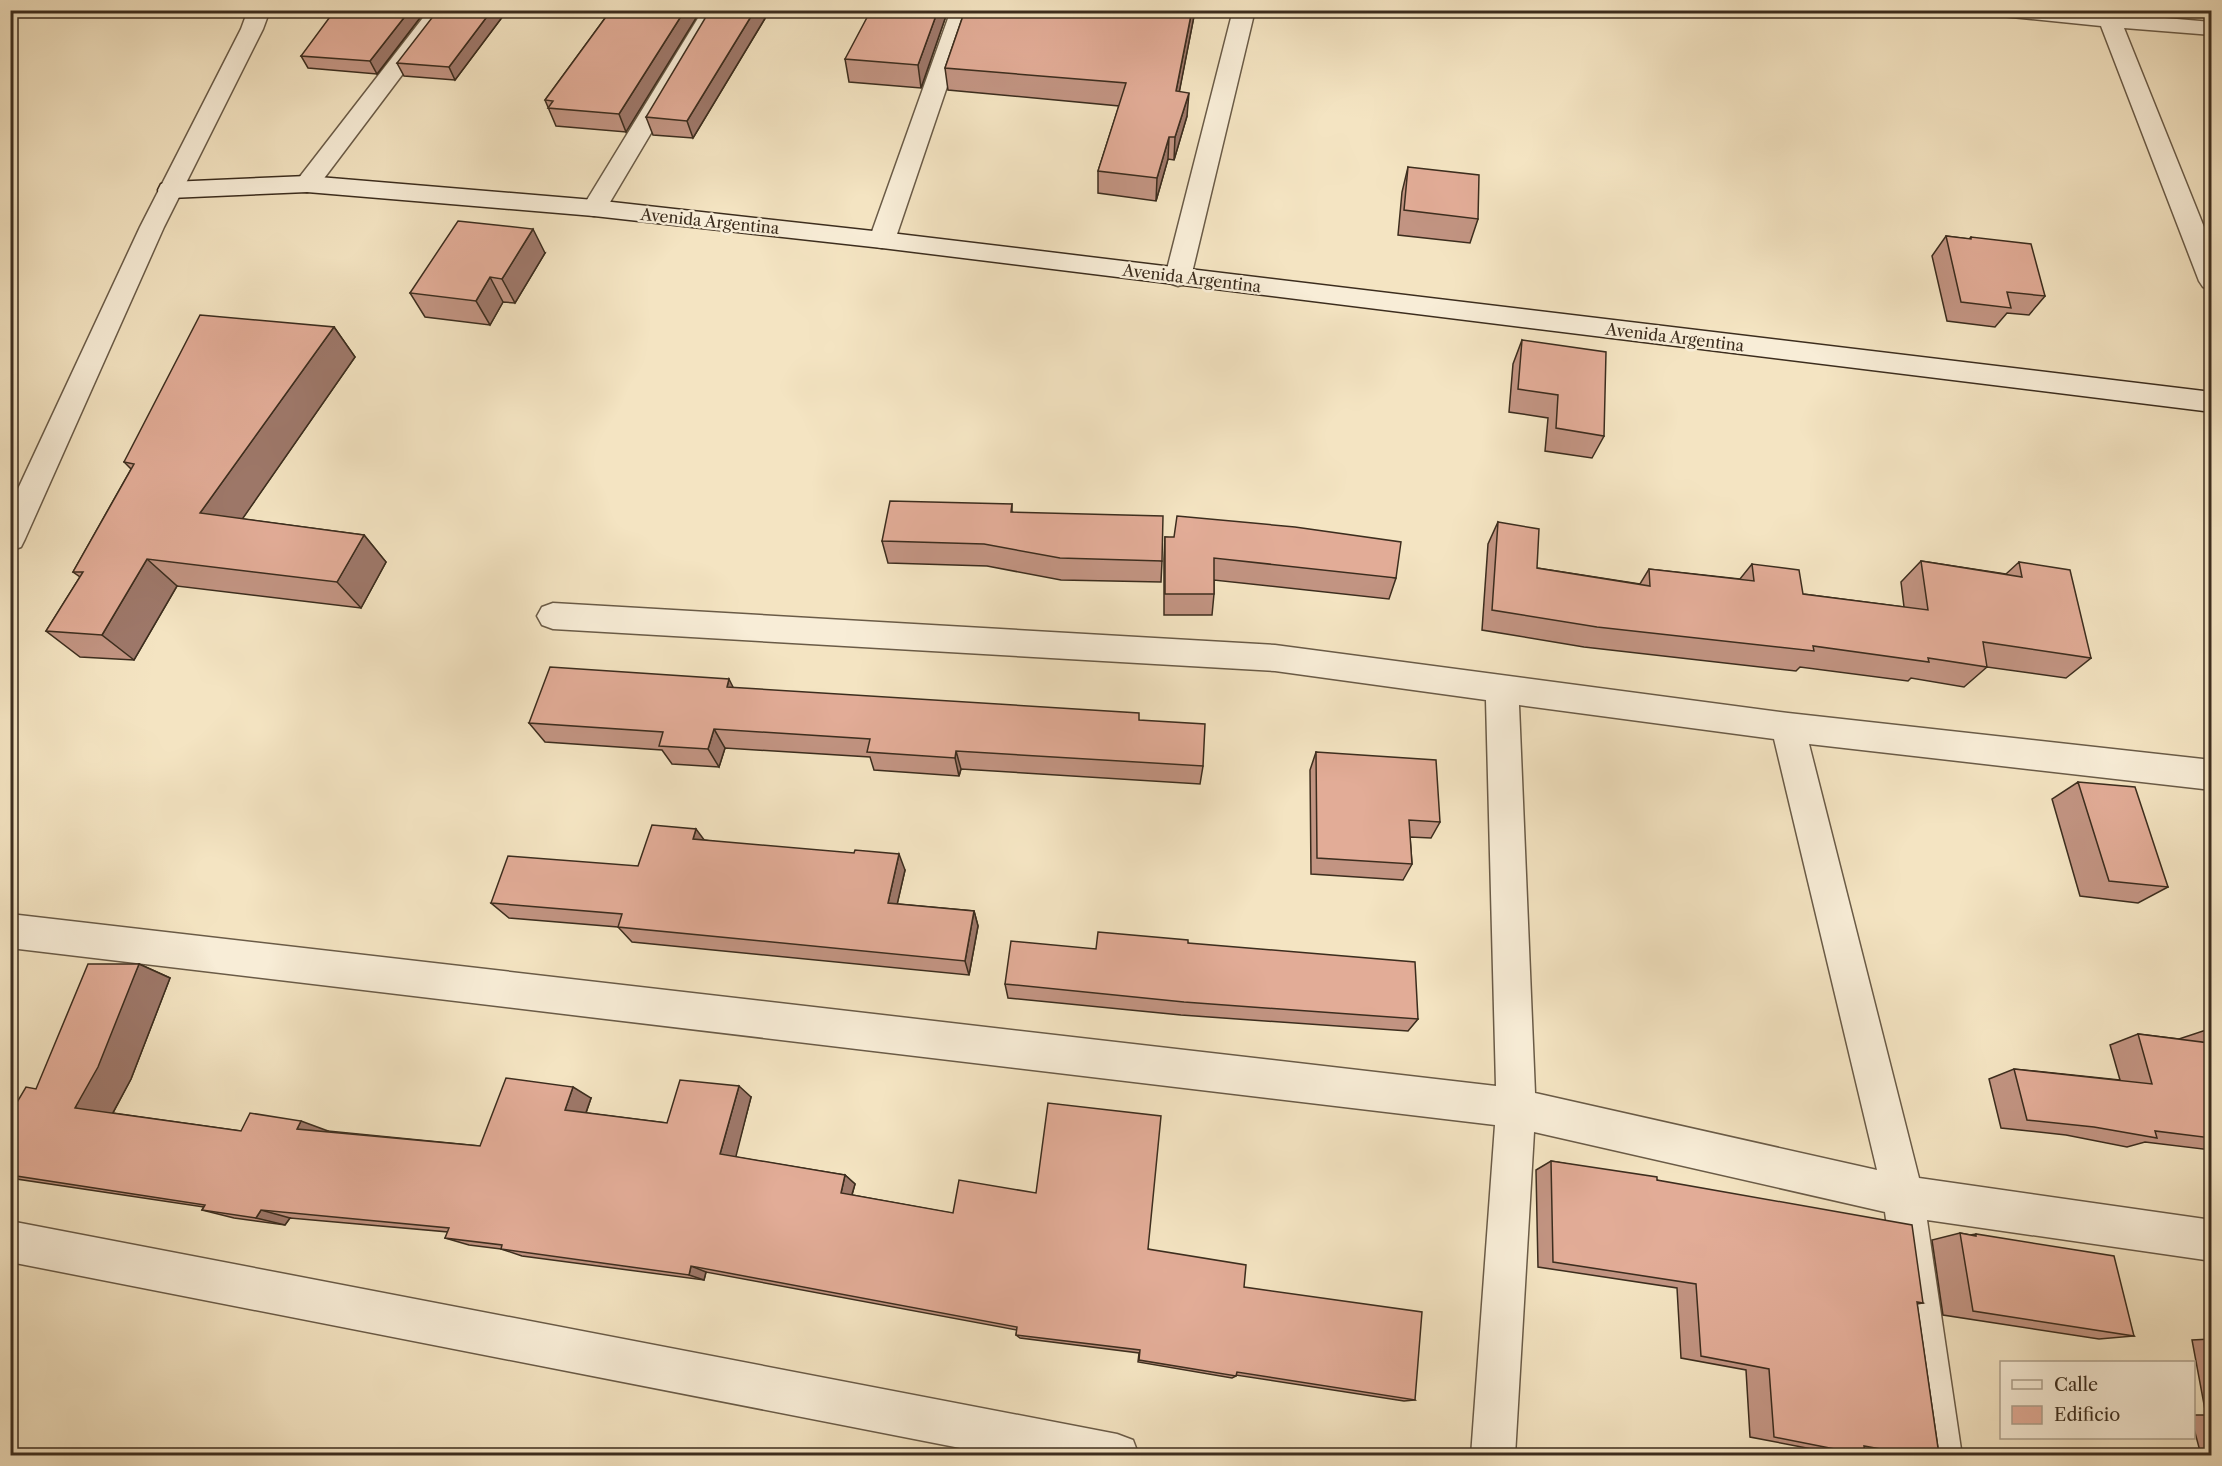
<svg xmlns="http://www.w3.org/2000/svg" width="2222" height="1466" font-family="'Libre Caslon Text',serif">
<rect width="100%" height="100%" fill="#f4e4c2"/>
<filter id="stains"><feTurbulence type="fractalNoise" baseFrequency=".00333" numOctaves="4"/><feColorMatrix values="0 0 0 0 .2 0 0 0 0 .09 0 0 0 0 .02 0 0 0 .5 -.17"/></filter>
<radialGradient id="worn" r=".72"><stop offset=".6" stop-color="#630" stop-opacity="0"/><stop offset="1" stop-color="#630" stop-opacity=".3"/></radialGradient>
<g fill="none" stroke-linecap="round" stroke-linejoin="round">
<!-- street casing -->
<g stroke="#6a5b47" stroke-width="3">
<path id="street" d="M248,10H270L263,29L164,227L25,539L21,547L10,551V506L140,227L241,29Z
M429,10H451L316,189L307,192L298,189L295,184L298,179Z
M703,10H724L603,214L594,216L585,214L582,208Z
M951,10H973L895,240L891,246L882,248L873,246L869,240Z
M1233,10H1255L1191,277L1187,283L1178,286L1169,283L1165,277Z
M1991,10H2117L2118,14L2212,22V35L2124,28L2212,247V290L2203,287L2199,281L2101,26L2001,16L1993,15Z
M553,603L1275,645L1788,713L2212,760V790L1809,744L1919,1178L2212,1220V1261L1927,1220L1962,1456H1918L1885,1212L1534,1132L1515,1456H1471L1495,1125L10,948V914L1496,1086L1486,700L1275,671L553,629L542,625L537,616L542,607ZM1519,705L1774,739L1877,1170L1535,1093Z
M10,1221L1117,1434L1133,1440L1139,1456H1001L10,1262Z"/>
</g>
<!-- secondary casing -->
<g stroke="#3c2d1e" stroke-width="3">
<path id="secondary" d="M307,176L594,200L882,232L2212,392V412L882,248L594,216L307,192L170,198L161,196L158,190L161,184L170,182Z"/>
</g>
<!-- street -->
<use href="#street" fill="#f8edd7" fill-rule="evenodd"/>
<!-- secondary -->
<use href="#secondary" fill="#f8edd7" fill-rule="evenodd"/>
</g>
<!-- wall -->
<path fill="#c29482" stroke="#3c2d1e" stroke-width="1.5" d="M426,10L377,74L308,68L301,56Z
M611,10L626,132L556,126L545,100Z
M948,10L921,88L849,82L845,59Z
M965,10H1206L1205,12L1195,11L1179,92L1187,116L1174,160L1168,159L1156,201L1098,193V171L1119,106L948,90L945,68Z
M506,12L455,80L404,76L397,63Z
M769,12L693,138L653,135L646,117Z
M1408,167L1478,219L1470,243L1398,235L1402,192Z
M1946,236L1969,239L1971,237L2045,296L2029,315L2007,313L1995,327L1947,321L1932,256Z
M545,253L515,303L503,302L490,325L425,317L410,293Z
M334,327L355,357L242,519L364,535L386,562L361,608L177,586L134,660L80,657L46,631L80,577L73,572L131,469L124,462Z
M1522,340L1604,436L1592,458L1545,451L1548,418L1509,412L1513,364Z
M1012,504V512L1162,561L1161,582L1061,580L987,566L888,563L882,541Z
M1498,522L1537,568L1640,584L1649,569L1740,579L1752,564L1803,594L1904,607L1901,582L1921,561L2006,574L2019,562L2091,658L2066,678L1987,667L1964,687L1911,678L1908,681L1800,667L1796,671L1584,647L1482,630L1488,544Z
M1165,537L1396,578L1389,599L1214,580V594L1212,615H1164V559Z
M1139,720L1203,766L1200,784L961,769L959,776L874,770L870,757L725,748L719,767L672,764L662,750L545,742L529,723Z
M1316,752L1440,822L1431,838L1410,837L1412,864L1403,880L1311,874L1310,770Z
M2078,782L2168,887L2138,903L2080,896L2052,799Z
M704,840L905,870L897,904L974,911L978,926L969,975L632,942L618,927L509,918L491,903L638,866Z
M1188,943L1418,1019L1408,1031L1181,1015L1008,998L1005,984L1096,949Z
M139,964L170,978L131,1079L113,1113L241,1131H328L480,1146L591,1098L586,1113L667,1123L751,1097L735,1157L845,1175L855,1184L852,1195L1148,1249L1244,1287L1415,1400L1404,1401L1236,1375V1376L1232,1378L1138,1362L1139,1353L1020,1338L1016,1335L1017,1330L706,1272L704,1280L522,1256L501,1249L469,1245L445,1238L448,1232L290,1218L285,1225L234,1218L202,1210L204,1207L10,1178V1114L36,1089Z
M2206,1030L2211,1031V1150L2145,1142L2127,1147L2066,1135L2001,1128L1989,1079L2014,1069L2120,1080L2110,1045L2138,1034L2179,1039Z
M1551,1161L1657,1180L1923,1303L1917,1304L1939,1455H1890L1865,1451V1455L1838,1454L1750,1437L1746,1370L1681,1358L1677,1288L1538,1267L1536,1170Z
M1960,1233L1970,1235L1976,1234L2134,1336L2099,1339L1943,1315L1932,1240Z
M2211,1339V1455H2201L2193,1425V1415H2206L2192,1340Z"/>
<!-- shaded-wall -->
<path fill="#9e786a" stroke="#3c2d1e" stroke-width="1.5" d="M410,10H426L377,74L370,61Z
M492,10H506V12L455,80L449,67Z
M685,10H701L626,132L619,114Z
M755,10H770L693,138L687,121Z
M938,10H948L921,88L918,65Z
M1192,10L1195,11L1175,114L1176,91Z
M1189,93L1187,116L1174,160L1175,137Z
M1169,137L1168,159L1156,201L1157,178Z
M533,229L545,253L515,303L502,279Z
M490,277L503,302L490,325L476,301Z
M334,327L355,357L227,541L200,513Z
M364,535L386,562L361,608L337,582Z
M147,559L177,586L134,660L102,635Z
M729,679L739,699L727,687Z
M714,729L725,748L719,767L708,749Z
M956,751L961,769L959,776L955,758Z
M696,829L708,845L693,839Z
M899,854L905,870L894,918L888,903Z
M974,911L978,926L969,975L965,961Z
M139,964L170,978L131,1079L110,1118L75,1108Z
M739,1086L751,1097L734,1164L720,1154Z
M573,1087L591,1098L583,1121L565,1110Z
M301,1121L328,1131L324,1139L297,1129Z
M845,1175L855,1184L850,1201L841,1193Z
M261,1210L290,1218L285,1225L256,1218Z
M691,1266L706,1272L704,1280L689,1275Z"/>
<!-- building -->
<path fill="#e2ac97" stroke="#3c2d1e" stroke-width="1.5" d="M335,10H410L370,61L301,56Z
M438,10H492L449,67L397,63Z
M611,10H685L619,114L548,108L553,101L545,100Z
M710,10H755L687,121L646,117Z
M871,10H938L918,65L845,59Z
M965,10H1192L1176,91L1189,93L1175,137H1169L1157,178L1098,171L1126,83L945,68Z
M1408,167L1479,175L1478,219L1404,210Z
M458,221L533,229L502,279L490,277L476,301L410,293Z
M1946,236L1971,239V237L2031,244L2045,296L2007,292L2011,308L1961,302Z
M200,315L334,327L200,513L364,535L337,582L147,559L102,635L46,631L83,572H73L134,464L124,462Z
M1522,340L1606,352L1604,436L1556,428L1558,395L1518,389Z
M890,501L1012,504L1011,512L1163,516L1162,561L1060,558L984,544L882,541Z
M1177,516L1295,527L1401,542L1396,578L1214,558V594H1165V537H1174Z
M1498,522L1539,529L1537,568L1650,586L1649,569L1754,581L1752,564L1799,570L1803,594L1928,610L1921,561L2022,577L2019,562L2070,570L2091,658L1983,642L1987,667L1928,658L1929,662L1813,646L1814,651L1597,627L1492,610Z
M550,667L729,679L727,687L1139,713V720L1205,724L1203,766L956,751L955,758L867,752L870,739L714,729L708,749L659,746L663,732L529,723Z
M1316,752L1436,760L1440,822L1409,820L1412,864L1317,858Z
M2078,782L2135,787L2168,887L2109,881Z
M652,825L696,829L693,839L854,853L855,850L899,854L888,903L974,911L965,961L618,927L622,914L491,903L508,856L638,866Z
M1098,932L1188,940V943L1415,962L1418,1019L1184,1002L1005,984L1011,941L1096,949Z
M88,964H139L98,1067L75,1108L241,1131L250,1113L301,1121L297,1129L480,1146L506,1078L573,1087L565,1110L667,1123L680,1080L739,1086L720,1154L845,1175L841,1193L953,1213L959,1180L1036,1193L1048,1103L1161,1116L1148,1249L1246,1265L1244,1287L1422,1312L1415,1400L1237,1372L1236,1376L1139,1360L1140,1350L1016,1335L1017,1327L691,1266L689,1275L501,1249L502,1245L445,1238L449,1228L261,1210L256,1218L202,1210L205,1205L10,1175V1114L26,1087L36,1089Z
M2206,1030L2211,1031V1138L2155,1131L2157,1138L2094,1127L2027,1120L2014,1069L2152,1084L2138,1034L2210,1043Z
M1551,1161L1657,1177V1180L1912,1225L1923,1303L1917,1302L1939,1455H1913L1864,1446L1865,1455L1774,1437L1769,1369L1701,1356L1696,1284L1553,1262Z
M1960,1233L1976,1236V1234L2114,1256L2134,1336L1973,1311Z"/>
<g text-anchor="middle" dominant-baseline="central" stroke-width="5" stroke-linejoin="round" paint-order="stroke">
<!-- far-street labels -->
<g font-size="16" fill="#3c2d1e" stroke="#f8edd7">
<text transform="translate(710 221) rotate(6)">Avenida Argentina</text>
<text transform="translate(1192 278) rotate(7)">Avenida Argentina</text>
<text transform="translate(1675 337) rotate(7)">Avenida Argentina</text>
</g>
</g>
<!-- margin -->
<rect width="2222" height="1466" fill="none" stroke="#f4e4c2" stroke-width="36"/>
<rect x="12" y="12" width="2198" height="1442" fill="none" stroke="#3c2d1e" stroke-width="3"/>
<rect x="18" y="18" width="2186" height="1430" fill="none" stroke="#3c2d1e" stroke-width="1.5"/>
<!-- legend -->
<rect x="2000" y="1361" width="195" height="78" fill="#f8edd7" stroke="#ada08d" stroke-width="1.5"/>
<rect x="2012" y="1380" width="30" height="9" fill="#f8edd7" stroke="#ada08d" stroke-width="1.5"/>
<text x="2054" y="1391" font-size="18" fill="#3c2d1e">Calle</text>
<rect x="2012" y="1406" width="30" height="18" fill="#e2ac97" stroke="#ada08d" stroke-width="1.5"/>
<text x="2054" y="1421" font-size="18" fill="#3c2d1e">Edificio</text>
<rect width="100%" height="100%" filter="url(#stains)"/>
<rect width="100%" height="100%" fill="url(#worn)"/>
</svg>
